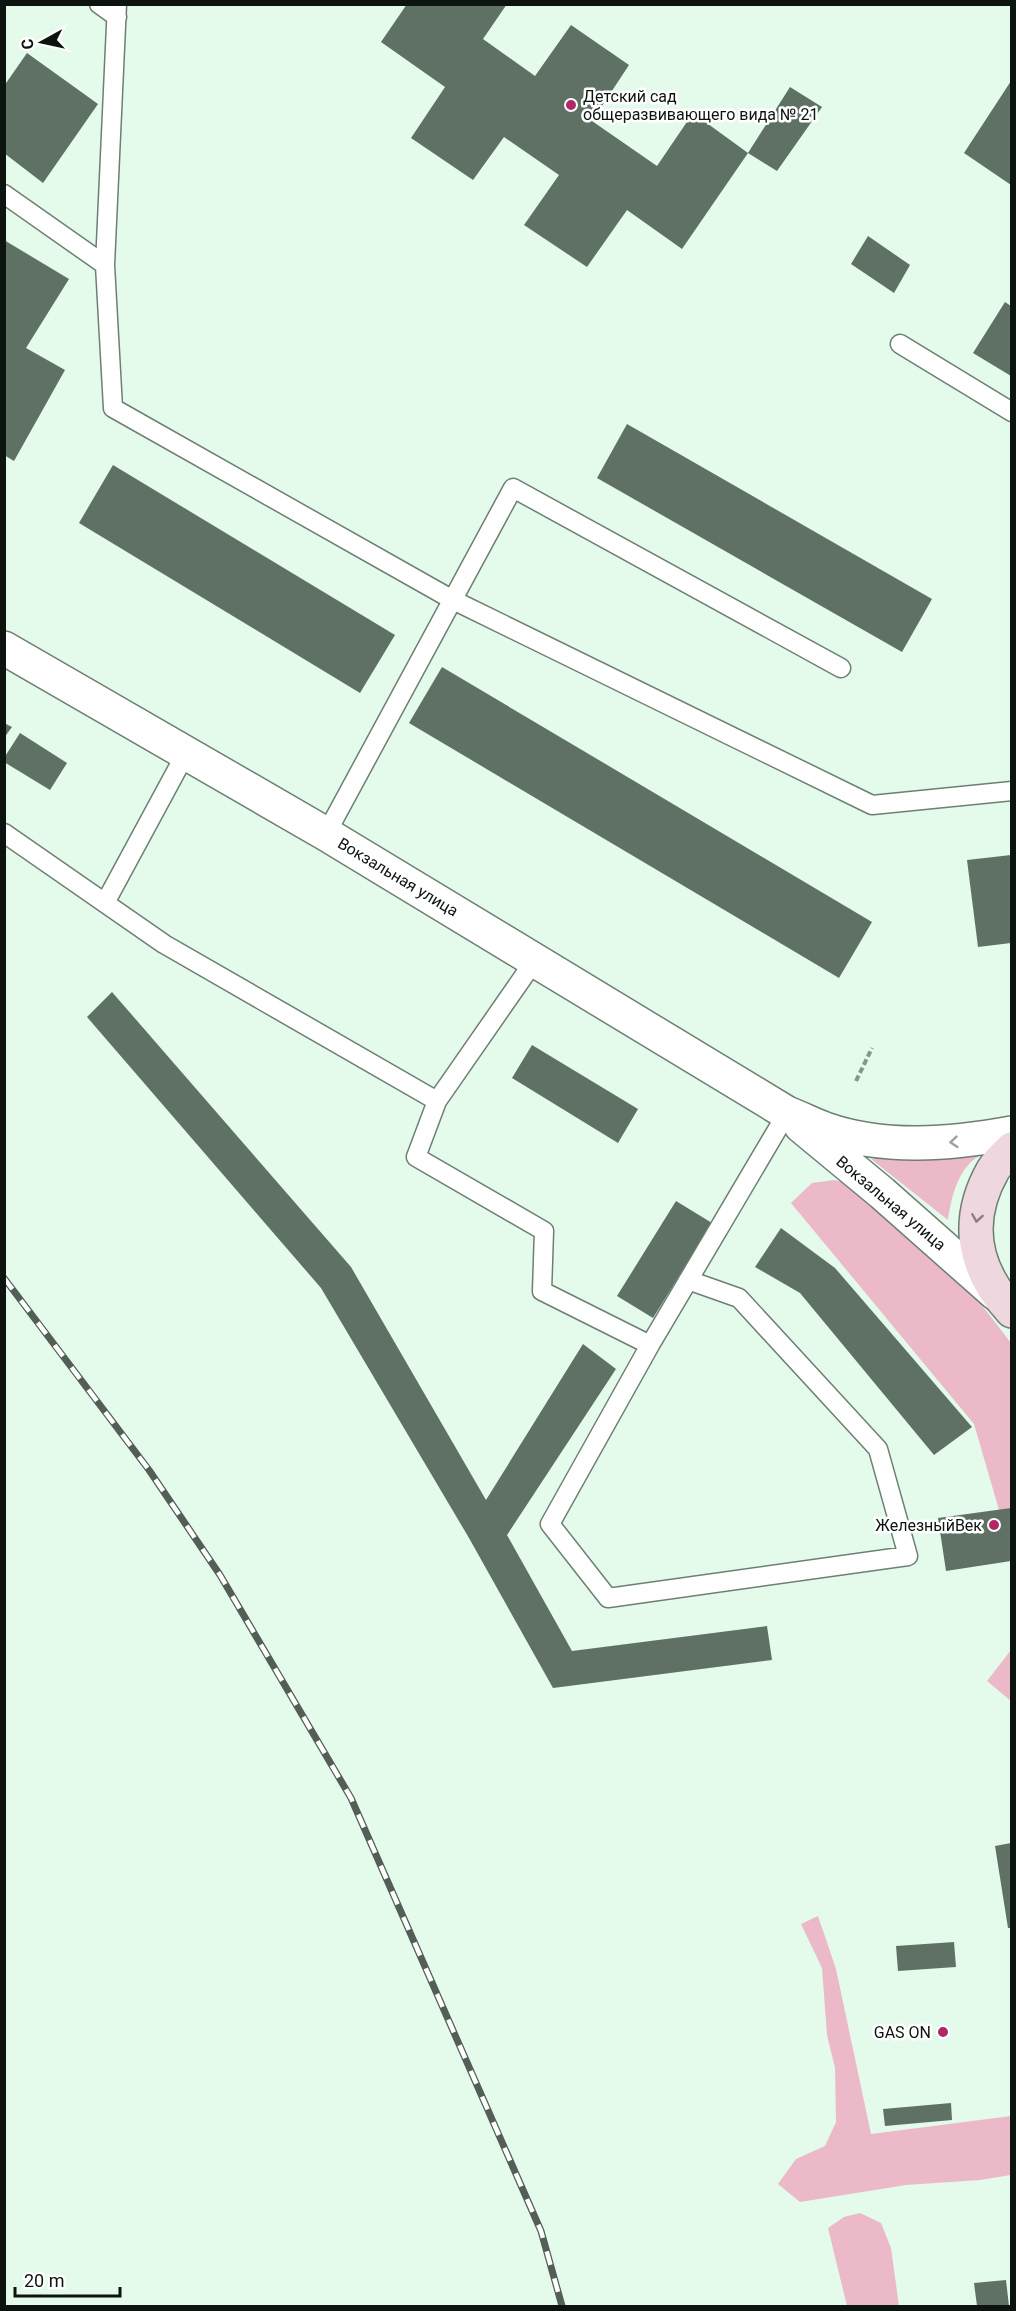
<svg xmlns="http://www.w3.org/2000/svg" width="1016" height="2311" font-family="Roboto,sans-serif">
<rect width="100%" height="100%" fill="#e4faeb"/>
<!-- green -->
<path fill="#ecb9c9" d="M959,1155L979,1156C958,1168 951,1198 948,1220L871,1159L913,1160Z
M834,1180L856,1185L974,1295L1011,1343V1551L974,1424L791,1203L812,1183Z
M1011,1650V1701L987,1681Z
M818,1916L836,1969L871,2134L1011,2116V2175L980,2180L906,2185L800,2202L778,2184L796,2159L825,2146L836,2122L835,2068L827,2035L822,1968L801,1924Z
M860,2213L881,2223L891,2248L899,2306H847L828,2228L844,2217Z"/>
<!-- building -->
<path fill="#5f7165" d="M407,4H507L483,39L535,76L571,25L629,65L592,121L657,166L693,113L748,153L790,87L822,107L777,171L748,153L682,249L627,210L587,267L524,225L559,175L504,137L473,180L411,138L445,87L381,42Z
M27,53L98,104L43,183L4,153V86Z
M1011,81V185L964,153Z
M868,236L910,265L894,293L851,264Z
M4,240L69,279L26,348L65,370L14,461L4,455Z
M1005,302L1011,306V376L973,353Z
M627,424L932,599L902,652L597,478Z
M113,465L395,635L360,693L79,523Z
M442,667L872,922L839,978L409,723Z
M4,723L12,727L4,738Z
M20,733L67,763L50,790L4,762V758Z
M1011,855V943L978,947L967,860Z
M112,992L351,1267L486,1500L583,1344L616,1369L507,1535L572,1651L767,1626L772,1660L553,1688L469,1538L321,1288L87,1017Z
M532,1045L638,1109L618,1143L512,1078Z
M676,1201L712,1223L653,1318L617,1296Z
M781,1228L835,1268L972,1427L934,1455L800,1293L755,1267Z
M1011,1508V1561L946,1571L938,1518Z
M1011,1843V1928H1008L995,1846Z
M954,1942L956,1967L898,1971L896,1946Z
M951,2103L952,2120L885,2126L883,2109Z
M1006,2280L1009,2306H977L974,2283Z"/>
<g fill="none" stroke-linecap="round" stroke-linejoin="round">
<!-- service casing -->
<g stroke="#6d7f73" stroke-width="21">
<path id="service" d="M99,4L117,17
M117,4L105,265L113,408L453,600L872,805L1012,791
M4,194L105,265
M900,344L1012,412
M4,833L164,944L437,1101L535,960
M326,834L513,488L841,668
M105,903L186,753
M437,1101L416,1157L544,1231L542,1291L650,1345
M688,1280L739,1298L878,1449L908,1556L608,1598L550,1524L650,1345L787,1113"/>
</g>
<!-- tertiary casing -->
<g stroke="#6d7f73" stroke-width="36">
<path id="tertiary" d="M4,648L326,834L787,1113C800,1118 812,1124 825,1129C885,1150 951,1144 1012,1133
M801,1126L882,1193L995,1293"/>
</g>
<!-- secondary casing -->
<g stroke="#6d7f73" stroke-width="36">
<path id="secondary" d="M1012,1149C1006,1155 998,1162 993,1170C964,1221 973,1269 1012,1311"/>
</g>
<!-- path -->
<path stroke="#86968c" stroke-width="4" stroke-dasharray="6 3" stroke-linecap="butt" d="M856,1081L872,1048"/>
<!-- service -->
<use href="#service" stroke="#fff" stroke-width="18"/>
<!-- tertiary -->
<use href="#tertiary" stroke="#fff" stroke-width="33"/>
<!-- secondary -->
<use href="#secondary" stroke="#eed7df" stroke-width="33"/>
<!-- rail casing -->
<g stroke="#525e56" stroke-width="7">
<path id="rail" d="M4,1278L149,1470L220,1575L351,1798L541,2231L562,2306"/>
</g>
<!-- rail -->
<use href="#rail" stroke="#fff" stroke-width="4.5" stroke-dasharray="14" stroke-linecap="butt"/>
</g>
<!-- one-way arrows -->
<defs><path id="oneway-chevron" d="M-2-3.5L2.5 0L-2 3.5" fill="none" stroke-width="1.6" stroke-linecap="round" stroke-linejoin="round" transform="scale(1.5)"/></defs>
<use stroke="#9ea19f" href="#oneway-chevron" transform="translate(954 1142) rotate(175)"/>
<use stroke="#897f82" href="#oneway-chevron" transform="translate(977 1218) rotate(99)"/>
<!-- markers -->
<g fill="#b12867" stroke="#fff" stroke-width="2">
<circle cx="571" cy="105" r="6"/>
<circle cx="994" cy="1525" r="6"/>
<circle cx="943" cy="2032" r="6"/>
</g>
<g text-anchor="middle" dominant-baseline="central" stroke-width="5" stroke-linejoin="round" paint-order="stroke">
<!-- poi labels -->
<g font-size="16" fill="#0d1410" stroke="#fff" text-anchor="end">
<text x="583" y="96" text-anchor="start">Детский сад<tspan x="583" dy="18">общеразвивающего вида № 21</tspan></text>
<text x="982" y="1525">ЖелезныйВек</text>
<text x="931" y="2032">GAS ON</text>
</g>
<!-- street labels -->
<g font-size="16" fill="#0d1410" stroke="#fff">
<text transform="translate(398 877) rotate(31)">Вокзальная улица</text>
<text transform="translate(891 1203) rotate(40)">Вокзальная улица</text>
</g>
</g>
<!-- border -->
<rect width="1016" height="2311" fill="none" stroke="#0d1410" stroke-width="12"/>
<!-- north arrow -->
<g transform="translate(42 42) rotate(262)" stroke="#ffffff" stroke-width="4.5" paint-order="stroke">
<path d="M0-4.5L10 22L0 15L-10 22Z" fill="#0d1410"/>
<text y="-9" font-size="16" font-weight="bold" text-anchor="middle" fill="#0d1410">С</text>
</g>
<!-- scale -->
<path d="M15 2287v9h105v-9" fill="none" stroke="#0d1410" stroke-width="3"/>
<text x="24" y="2287" font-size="18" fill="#0d1410" stroke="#ffffff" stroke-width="4.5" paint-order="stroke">20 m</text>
</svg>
